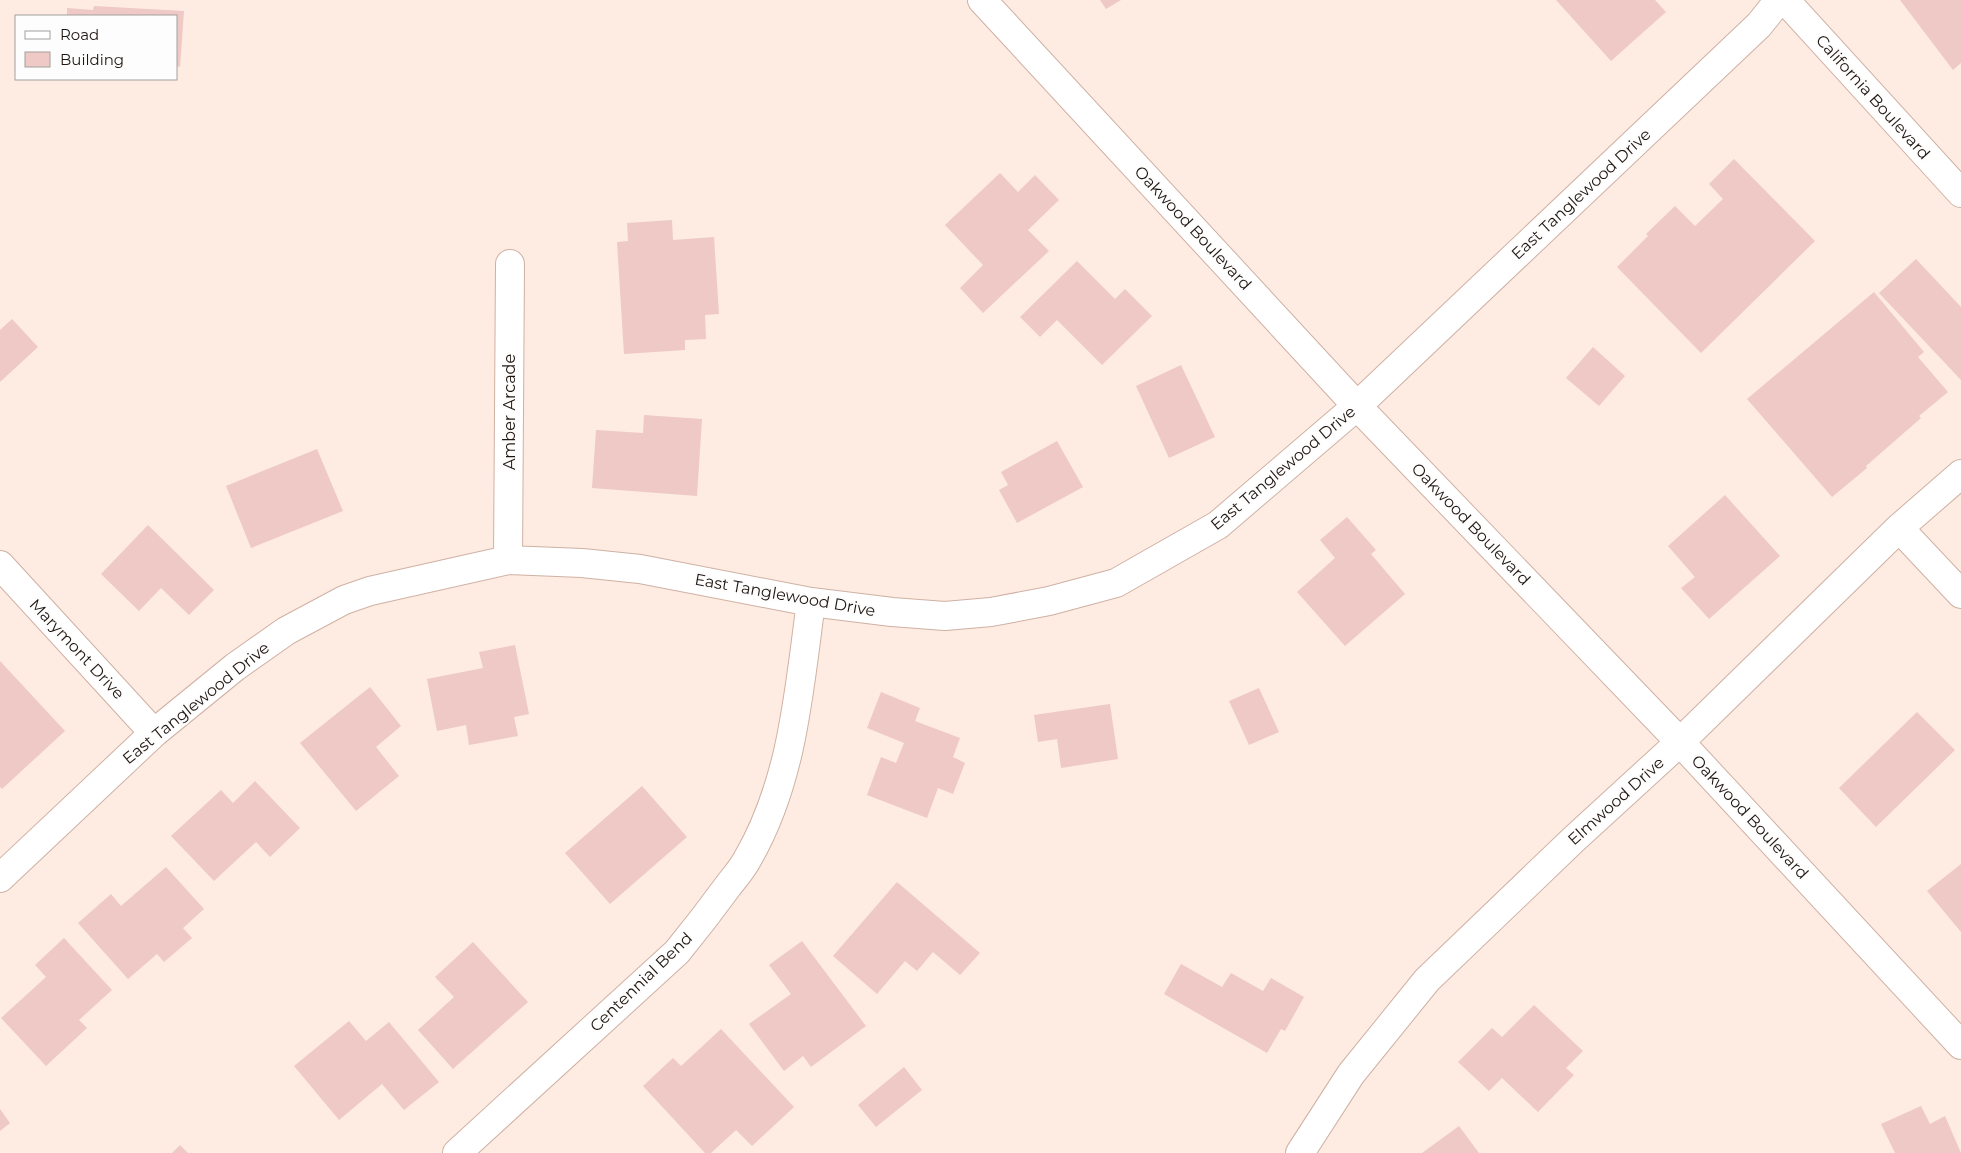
<svg xmlns="http://www.w3.org/2000/svg" width="1961" height="1153" font-family="Montserrat,sans-serif">
<rect width="100%" height="100%" fill="#feebe2"/>
<!-- building -->
<path fill="#eec9c6" d="M1100,0H1121L1106,9Z
M1556,0H1655L1666,12L1611,61Z
M1900,0H1961V63L1953,70Z
M94,6L184,11L180,67L176,66V16H67V8L93,10Z
M1734,159L1815,241L1701,353L1617,267L1648,236L1646,234L1675,206L1695,226L1723,199L1709,184Z
M1000,173L1018,192L1035,175L1059,200L1028,230L1049,251L983,313L960,288L983,265L945,225Z
M672,220L673,240L714,237L719,314L705,315L706,339L685,340V350L624,354L617,242L628,241L627,223Z
M1916,259L1961,307V380L1879,293Z
M1077,261L1115,299L1125,289L1152,316L1102,365L1057,320L1040,337L1020,317Z
M1874,292L1924,352L1918,357L1948,392L1919,416L1921,418L1866,466L1867,468L1832,497L1747,399Z
M12,319L38,347L0,382V330Z
M1593,347L1625,376L1599,406L1566,378Z
M1181,365L1215,437L1169,458L1136,386Z
M644,415L702,419L697,496L592,488L596,430L643,433Z
M1057,441L1083,487L1017,523L999,490L1008,485L1001,472Z
M317,449L343,511L251,548L226,486Z
M1725,495L1780,556L1709,619L1681,588L1695,577L1668,546Z
M1347,517L1376,550L1371,554L1405,594L1345,646L1297,592L1335,558L1320,540Z
M148,525L214,590L189,615L161,588L139,611L101,574Z
M515,645L529,714L514,717L518,736L469,745L466,725L437,731L427,679L483,668L479,652Z
M0,661L65,731L2,789L0,787Z
M370,687L401,726L376,747L399,776L356,811L300,743Z
M1259,688L1279,732L1249,745L1229,701Z
M881,692L920,708L915,721L960,738L953,757L965,763L953,794L938,788L927,818L867,795L881,757L896,763L904,743L867,728Z
M1110,704L1118,759L1061,768L1057,739L1038,742L1034,715Z
M1917,712L1955,750L1876,827L1839,788Z
M255,781L300,828L270,857L256,842L214,881L171,836L221,790L233,803Z
M642,786L687,837L610,904L565,853Z
M1961,864V932L1927,891Z
M166,867L204,909L183,928L192,938L164,962L157,954L128,979L78,923L111,894L121,906Z
M897,882L980,953L960,975L933,952L917,971L905,961L877,994L833,956Z
M64,938L112,990L79,1020L87,1028L46,1066L1,1018L46,977L35,965Z
M802,941L866,1026L811,1067L803,1056L784,1071L749,1024L791,994L769,965Z
M473,942L528,1002L453,1069L418,1030L454,997L435,977Z
M1181,964L1222,987L1231,973L1263,991L1271,978L1304,997L1285,1031L1281,1029L1267,1053L1164,994Z
M1534,1005L1583,1051L1566,1068L1574,1075L1538,1112L1502,1078L1489,1091L1458,1062L1492,1028L1502,1037Z
M349,1021L366,1041L389,1022L439,1082L404,1110L382,1084L339,1120L294,1066Z
M721,1029L794,1107L752,1146L736,1130L711,1153H705L643,1086L673,1058L681,1066Z
M904,1067L922,1090L876,1127L858,1105Z
M1921,1106L1930,1124L1945,1116L1961,1153H1895L1881,1124Z
M0,1109L10,1123L0,1131Z
M1459,1126L1479,1153H1422Z
M180,1145L188,1153H172Z"/>
<g fill="none" stroke-linecap="round" stroke-linejoin="round">
<!-- minor casing -->
<g stroke="#cfb1a3" stroke-width="30">
<path id="minor" d="M982,0L1357,406L1680,742L1961,1045
M1899,528L1961,594
M508,560L510,264
M0,565L154,733
M0,878L154,733L235,667L286,631L344,600L370,591L508,560L582,563L640,569L811,602L892,612L945,616L991,612L1049,601L1116,583L1218,525L1357,406L1759,25L1779,0
M457,1153L677,952C695,930 712,908 728,886C735,877 743,868 748,858C793,780 799,690 811,602
M1300,1153L1351,1074L1427,980L1573,840L1680,742L1899,528L1961,474"/>
</g>
<!-- tertiary casing -->
<g stroke="#cfb1a3" stroke-width="30">
<path id="tertiary" d="M1785,0L1961,193"/>
</g>
<!-- minor -->
<use href="#minor" stroke="#fff" stroke-width="28"/>
<!-- tertiary -->
<use href="#tertiary" stroke="#fff" stroke-width="28"/>
</g>
<g text-anchor="middle" dominant-baseline="central" stroke-width="4.5" stroke-linejoin="round" paint-order="stroke">
<!-- street labels -->
<g font-size="16" fill="#1f1510" stroke="#fdfdfd">
<text transform="translate(1873 97) rotate(48)">California Boulevard</text>
<text transform="translate(1581 194) rotate(-43)">East Tanglewood Drive</text>
<text transform="translate(1193 228) rotate(47)">Oakwood Boulevard</text>
<text transform="translate(509 412) rotate(-90)">Amber Arcade</text>
<text transform="translate(1283 468) rotate(-40)">East Tanglewood Drive</text>
<text transform="translate(1471 524) rotate(46)">Oakwood Boulevard</text>
<text transform="translate(785 595) rotate(10)">East Tanglewood Drive</text>
<text transform="translate(77 649) rotate(47)">Marymont Drive</text>
<text transform="translate(196 703) rotate(-39)">East Tanglewood Drive</text>
<text transform="translate(1616 801) rotate(-42)">Elmwood Drive</text>
<text transform="translate(1750 817) rotate(47)">Oakwood Boulevard</text>
<text transform="translate(641 982) rotate(-44)">Centennial Bend</text>
</g>
</g>
<!-- legend -->
<rect x="15" y="15" width="162" height="65" fill="#fdfdfd" stroke="#a4a09e"/>
<rect x="25" y="31" width="25" height="8" fill="#ffffff" stroke="#a4a09e"/>
<text x="60" y="40" font-size="15" fill="#1f1510">Road</text>
<rect x="25" y="52" width="25" height="15" fill="#eec9c6" stroke="#a4a09e"/>
<text x="60" y="65" font-size="15" fill="#1f1510">Building</text>
</svg>
